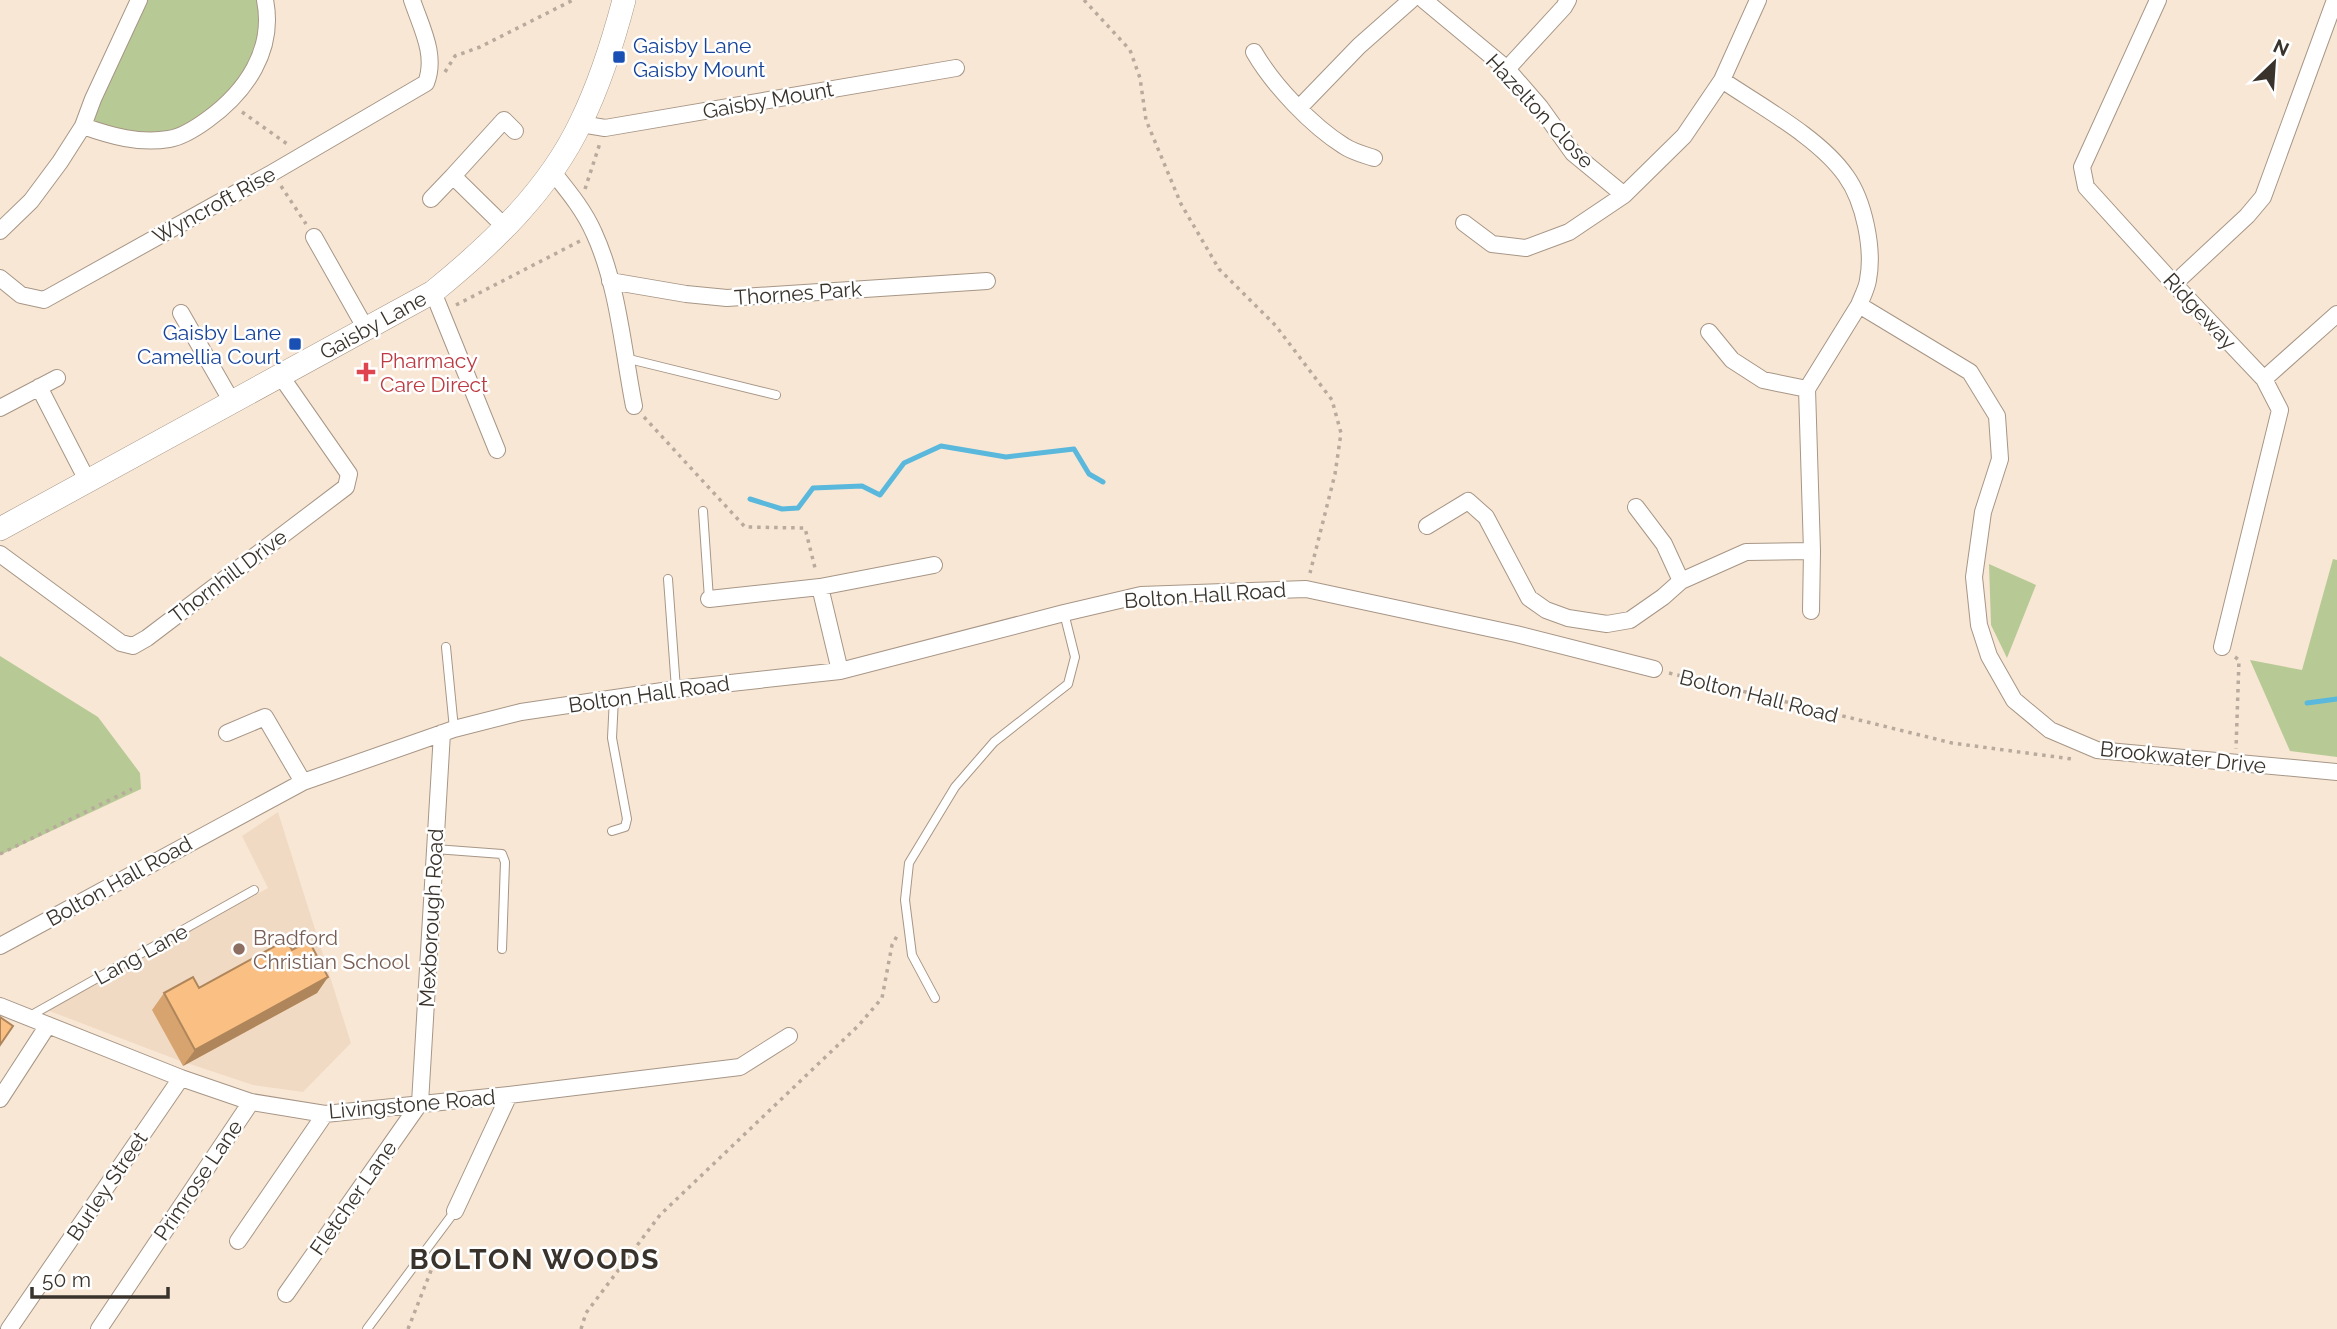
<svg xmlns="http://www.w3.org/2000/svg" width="2337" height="1329" font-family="Raleway,sans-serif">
<rect width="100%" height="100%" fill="#f9e7d5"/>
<!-- built -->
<path fill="#f1dac3" d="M278,812L351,1043L303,1092L253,1085L175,1059L47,1010L268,888L242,836Z"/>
<!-- green -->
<path fill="#b7ca95" d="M139,0H265L268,14L242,89L170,139L83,127Z
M2333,559L2337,560V757L2290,751L2250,660L2302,670Z
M1989,564L2036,585L2007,658L1991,625Z
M0,656L98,717L140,773L141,789L0,855Z"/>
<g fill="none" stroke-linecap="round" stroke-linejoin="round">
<!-- stream -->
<path stroke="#59b8dc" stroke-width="5" d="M750,499L782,509L798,508L813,488L862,486L880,495L904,463L941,446L1006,457L1074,449L1089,474L1103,482
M2307,703L2337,699"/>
<!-- lane casing -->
<g stroke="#a79686" stroke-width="10">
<path id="lane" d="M625,358L776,395
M703,511L709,599
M668,579L676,689
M446,647L454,729
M612,831L625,827L627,819L612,738L614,698
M435,849L502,854L505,862L502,949
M935,998L912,955L905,900L909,863L955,787L994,742L1068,684L1075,657L1064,613
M28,1017L254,890
M367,1329L455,1211"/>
</g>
<!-- street casing -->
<g stroke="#a79686" stroke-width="18">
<path id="street" d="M1424,0L1507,69L1540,107L1573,153L1624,195
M2158,0L2082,167L2086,187L2174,284L2264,379L2280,410L2222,647
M1254,52C1273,85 1312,126 1344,146C1353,152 1365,155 1374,158
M1507,69L1564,7L1568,0
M1722,80C1760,106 1820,138 1846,176C1864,201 1874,249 1868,280C1867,288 1862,297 1859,305L1970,372L1997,416L2000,459L1983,512L1974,577L1979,625L1989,656L2014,700L2050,730L2097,750L2337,772
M1300,107L1359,46L1411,0
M581,124L605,128L956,68
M83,126C111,136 139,144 169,139C182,137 196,128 207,120C246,92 275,50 265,0
M552,171C568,191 584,210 594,233C618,285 623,350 634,406
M431,199L453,176
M1464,223L1492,244L1526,248L1569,232L1624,195L1684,136L1722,80L1758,0
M505,227L453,176L504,120L515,131
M0,231L31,201L60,162L83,126L93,99L139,0
M314,237L366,329
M0,278L21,295L44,300L272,173L426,83C437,55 421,27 412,0
M610,281L686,294L727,298L987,281
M2174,284L2247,216L2263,197L2335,0
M433,292L497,450
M181,313L232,402
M1709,332L1732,360L1763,380L1807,389
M2264,379L2337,314
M39,387L88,482
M0,408L57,378
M1636,507L1664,544L1681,581
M1427,526L1468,501L1486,517L1529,598L1546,610L1568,618L1607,624L1630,620L1663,597L1681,581L1746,552L1812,551
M0,554L121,643L133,646L147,638L346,487L349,474L280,375
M820,587L840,671
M709,599L820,587L934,565
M1811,611L1812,551L1807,389L1859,305
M227,733L265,717L303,782
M0,946L303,782L454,729L521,712L676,689L840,671L1064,613L1141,595L1306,589L1516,634L1654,669
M0,1006L181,1078L251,1102L325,1114L509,1095L740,1067L789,1036
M0,1099L48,1025
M455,1211L509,1095
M238,1241L325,1114
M286,1294L420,1103L442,733
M9,1329L181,1078
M99,1329L251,1102"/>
</g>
<!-- secondary casing -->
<g stroke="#a79686" stroke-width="24">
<path id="secondary" d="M0,529L433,292C491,245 549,190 581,122C600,83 613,42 624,0"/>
</g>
<!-- path -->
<path stroke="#b8aa9c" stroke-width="3.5" stroke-dasharray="3.5 5" stroke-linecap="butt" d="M1084,0L1130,50L1140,78L1146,120L1181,204L1219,269L1276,326L1332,400L1341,433L1335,474L1310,573
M445,72L455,56L480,47L573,0
M242,112L290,146
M281,186L306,224
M585,189L600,143
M456,305L580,241
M644,417L745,527L805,528L816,572
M2235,657L2239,660L2236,749
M1669,673L1952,743L2072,759
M0,854L132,789
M408,1329L434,1263
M581,1329L586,1313L660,1215L859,1025L882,998L892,945L897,936"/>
<!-- lane -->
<use href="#lane" stroke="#fff" stroke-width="8"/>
<!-- street -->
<use href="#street" stroke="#fff" stroke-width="16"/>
<!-- secondary -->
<use href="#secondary" stroke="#fff" stroke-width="23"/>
</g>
<!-- wall -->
<path fill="#d7a470" d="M328,977L317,993L183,1066L152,1010L164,993L199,988Z"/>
<!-- shaded-wall -->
<path fill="#af865b" d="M328,977L317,993L183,1066L195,1050Z"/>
<!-- building -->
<path fill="#fabf82" stroke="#af865b" stroke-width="2" d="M286,940L292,950L309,941L328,977L195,1050L164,993L193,977L199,988Z
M0,1017L13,1026L0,1045Z"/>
<!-- markers -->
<g fill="#1a4fb4" stroke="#fff" stroke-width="2.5">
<rect x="612" y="50" width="14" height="14" rx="3.5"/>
<rect x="288" y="337" width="14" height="14" rx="3.5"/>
</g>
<path fill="#e0444e" stroke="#fff" stroke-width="2.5" d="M362.5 361.5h7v7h7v7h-7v7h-7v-7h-7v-7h7z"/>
<circle fill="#8d6e63" stroke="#fff" stroke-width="2.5" cx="239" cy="949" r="7"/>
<g text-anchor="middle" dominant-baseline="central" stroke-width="5" stroke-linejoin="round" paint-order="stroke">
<!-- transit labels -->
<g font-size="21" fill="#164399" stroke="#fff" text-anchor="start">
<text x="633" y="45">Gaisby Lane<tspan x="633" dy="24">Gaisby Mount</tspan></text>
<text x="281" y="332" text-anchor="end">Gaisby Lane<tspan x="281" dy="24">Camellia Court</tspan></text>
</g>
<!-- street labels -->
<g font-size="21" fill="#39332c" stroke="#fff">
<text transform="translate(768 100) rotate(-10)">Gaisby Mount</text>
<text transform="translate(1540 111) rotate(47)">Hazelton Close</text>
<text transform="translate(214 205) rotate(-29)">Wyncroft Rise</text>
<text transform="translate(798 293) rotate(-4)">Thornes Park</text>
<text transform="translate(2200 311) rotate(47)">Ridgeway</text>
<text transform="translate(373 325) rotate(-29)">Gaisby Lane</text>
<text transform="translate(228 576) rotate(-37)">Thornhill Drive</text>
<text transform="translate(1205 595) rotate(-4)">Bolton Hall Road</text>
<text transform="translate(649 694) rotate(-8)">Bolton Hall Road</text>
<text transform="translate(1759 696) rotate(14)">Bolton Hall Road</text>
<text transform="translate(2183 757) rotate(6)">Brookwater Drive</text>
<text transform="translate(119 881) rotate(-29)">Bolton Hall Road</text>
<text transform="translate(431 918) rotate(-87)">Mexborough Road</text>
<text transform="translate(141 954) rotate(-29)">Lang Lane</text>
<text transform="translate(412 1104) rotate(-5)">Livingstone Road</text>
<text transform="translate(198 1180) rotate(-56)">Primrose Lane</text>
<text transform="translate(107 1186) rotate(-56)">Burley Street</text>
<text transform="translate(353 1198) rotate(-55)">Fletcher Lane</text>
</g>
<!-- health labels -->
<g font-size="21" fill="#be3a42" stroke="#fff" text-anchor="start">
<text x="380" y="360">Pharmacy<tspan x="380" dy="24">Care Direct</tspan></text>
</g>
<!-- education labels -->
<g font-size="21" fill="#785e54" stroke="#fff" text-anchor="start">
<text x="253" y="937">Bradford<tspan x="253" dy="24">Christian School</tspan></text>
</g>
<!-- district labels -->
<g font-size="28" font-weight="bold" letter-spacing="2" fill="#39332c" stroke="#fff">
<text x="535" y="1259">BOLTON WOODS</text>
</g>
</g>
<!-- north arrow -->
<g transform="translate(2274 63) rotate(25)" stroke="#ffffff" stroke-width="5" paint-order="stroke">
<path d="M0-5L12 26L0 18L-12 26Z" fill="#39332c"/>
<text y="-10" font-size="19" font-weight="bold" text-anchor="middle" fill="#39332c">N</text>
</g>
<!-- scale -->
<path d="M32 1287v10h136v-10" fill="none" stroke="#39332c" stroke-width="3.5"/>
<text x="42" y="1287" font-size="21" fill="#39332c" stroke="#ffffff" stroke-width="5" paint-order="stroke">50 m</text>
</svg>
